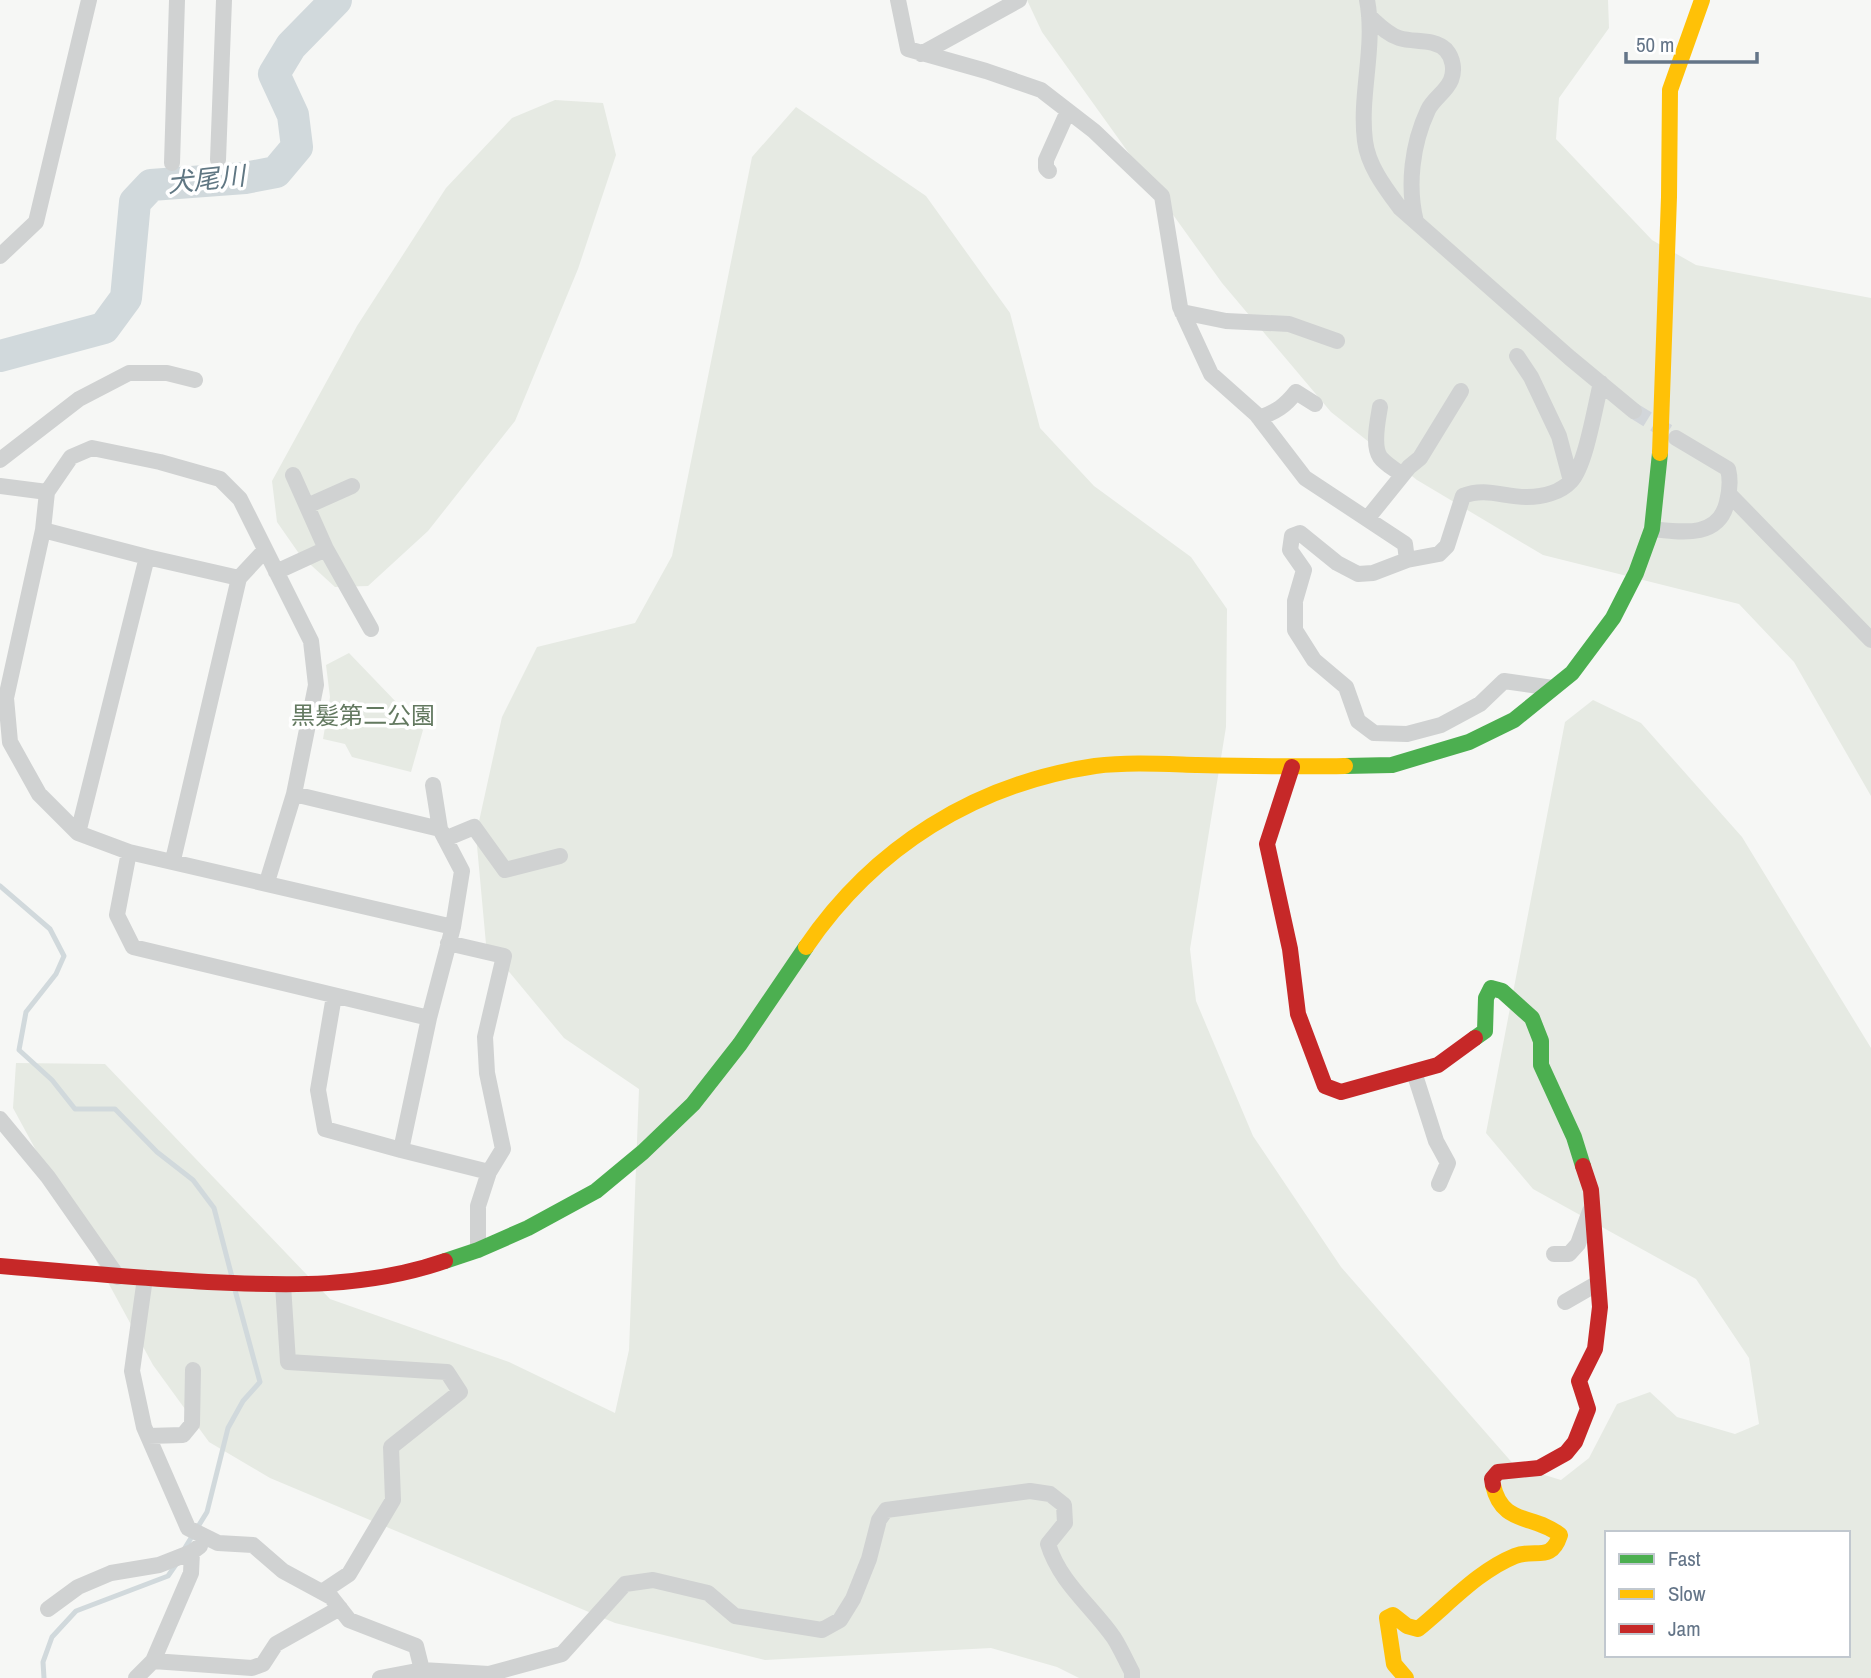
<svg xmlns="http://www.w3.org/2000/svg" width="1871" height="1678" font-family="'Archivo Narrow','Noto Sans JP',sans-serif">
<rect width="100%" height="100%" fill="#f6f7f5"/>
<!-- green -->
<path fill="#e6eae3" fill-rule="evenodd" d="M1027,0H1608L1609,28L1559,98L1556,139L1652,240L1696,265L1871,298V796L1794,662L1739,604L1543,555L1417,480L1331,412L1222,283L1042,32Z
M555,100L603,103L616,155L578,269L515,421L428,531L368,586L335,587L300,555L277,522L272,481L357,326L446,188L512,118Z
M796,107L926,196L1010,313L1040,428L1094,486L1191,557L1227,609L1226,727L1190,949L1196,1001L1253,1136L1341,1267L1515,1466L1561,1480L1589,1458L1617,1404L1650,1392L1677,1417L1735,1434L1759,1424L1749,1358L1696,1279L1533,1189L1486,1133L1565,722L1593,700L1641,723L1742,837L1871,1048V1678H1079L1057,1667L991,1648L765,1660L615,1623L270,1478L209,1442L153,1365L13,1108L16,1063L105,1064L330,1299L509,1362L615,1413L629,1350L639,1089L564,1038L486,944L476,835L502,717L537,647L635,623L672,556L752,157ZM1607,1533H1848V1655H1607Z
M349,653L423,730L411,772L352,757L345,744L323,739L330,697L326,665Z"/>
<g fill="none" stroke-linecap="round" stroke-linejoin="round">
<!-- stream -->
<path stroke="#d1d9dc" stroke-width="5" d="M0,886L50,929L64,956L56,974L26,1012L19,1050L52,1080L75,1109H115L157,1152L193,1180L214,1208L232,1277
M183,1551L207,1512L228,1428L243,1401L260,1382L235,1290
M44,1678L43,1662L52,1637L76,1611L168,1576L177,1563"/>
<!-- river -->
<path stroke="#d1d9dc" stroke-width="32" d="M0,356L104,328L126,298L135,202L151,185L245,178L276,172L297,147L293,115L274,74L291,46L336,0"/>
<!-- street-tunnel -->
<path stroke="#d2d6da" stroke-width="16" stroke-dasharray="16 8" stroke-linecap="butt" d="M1634,411L1668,432"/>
<!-- street -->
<path stroke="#d0d2d2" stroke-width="16" d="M898,0L908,49L986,71L1041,90L1094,131L1162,196L1180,307L1211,374L1256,414L1305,478L1405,544L1407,560
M1367,0C1376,47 1359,95 1365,141C1368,166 1386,189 1400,208L1570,358L1634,411
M1369,16C1379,25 1387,34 1399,38C1415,43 1433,38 1446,50C1453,58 1455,70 1451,80C1446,92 1433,99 1428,110C1412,144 1407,186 1416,222
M921,54L1019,0
M218,160L224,0
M172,163L177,0
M1049,171L1046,168V160L1068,111
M0,256L36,222L89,0
M1182,312L1226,321L1289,324L1337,341
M1517,356L1531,377L1559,436L1571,481
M1380,407C1378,420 1372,445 1380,457C1385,464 1395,469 1402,475
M1259,418C1276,412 1285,406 1296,392L1315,404
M0,460L79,399L129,373H167L195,380
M0,486L47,492L71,457L92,448L160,462L220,479L240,499L311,641L316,685L294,794L267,882
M47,492L43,530L6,698L10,742L39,794L78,833L129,852L453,927
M1729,494L1871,640
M307,506L352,486
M1367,519L1409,467L1420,458L1461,391
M1652,529C1680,532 1719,539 1727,502C1730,490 1731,481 1728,469L1676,438
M43,530L147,557L78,833
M326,549L371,629
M147,557L239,578
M276,572L326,549L293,475
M1553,688L1504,681L1480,704L1441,725L1407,734L1374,733L1358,721L1346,687L1314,660L1295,630V601L1304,570L1290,550L1292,536L1300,533L1337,563L1358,574L1373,573L1407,560L1439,554L1447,546L1463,496C1485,487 1504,497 1527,497C1542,497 1560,493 1571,481C1586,465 1595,406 1601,383
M433,785L440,829
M294,794L440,829L462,871L453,927L429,1018L401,1150L325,1129L318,1090L334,996
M445,839L474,827L505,870L560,856
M129,852L117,915L133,947L429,1018
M173,860L239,578L265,550
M448,943L504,956L485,1037L487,1073L503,1149L489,1172L478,1206V1250
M1414,1072L1436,1141L1448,1163L1439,1184
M0,1119L48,1177L118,1277
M401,1150L489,1172
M1554,1254H1569L1578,1244L1590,1211
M145,1278L132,1371L144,1427L188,1528L218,1543L253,1545L283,1571L331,1597L349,1620L416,1646L422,1670
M283,1285L288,1362L447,1372L460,1392L391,1447L393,1500L349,1574L322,1592
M1565,1302L1598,1283
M148,1436L183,1435L192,1424L193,1370
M48,1609L78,1587L111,1573L159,1565L192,1552
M153,1661L191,1573L192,1552L200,1546
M136,1678L153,1661L252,1668L263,1664L276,1644L340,1608
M380,1678L422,1670L489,1674L562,1654L625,1584L653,1580L708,1593L735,1616L822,1630L840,1620L853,1599L869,1559L879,1520L886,1510L1030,1491L1050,1494L1064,1505L1065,1523L1048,1544C1060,1583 1092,1606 1114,1638C1121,1649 1126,1661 1132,1672V1678"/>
<!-- fast -->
<path stroke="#4caf50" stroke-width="16" d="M1345,766L1392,765L1469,742L1514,720L1572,673L1613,618L1636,573L1652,529L1660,453
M1475,1038L1485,1031L1486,998L1491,988L1502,991L1532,1018L1541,1041V1065L1574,1137L1583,1166
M445,1261L478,1250L528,1228L596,1191L643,1152L693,1104L740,1044L806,947"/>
<!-- slow -->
<path stroke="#ffc107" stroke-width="16" d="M1660,453L1669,197L1670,90L1702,0
M806,947C874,847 975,784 1095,766C1128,762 1163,764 1196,765C1246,766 1295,767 1345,766
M1406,1678L1394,1664L1387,1618L1393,1615L1407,1626L1418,1629C1449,1604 1478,1571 1515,1556C1536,1548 1551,1563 1560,1535C1534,1514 1502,1526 1493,1485"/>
<!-- jam -->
<path stroke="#c62828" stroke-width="16" d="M1292,767L1267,844L1290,949L1298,1014L1325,1086L1341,1092L1438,1065L1475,1038
M0,1266C69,1272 138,1278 208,1282C289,1286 366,1288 445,1261
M1493,1485L1492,1479L1498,1472L1539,1468L1566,1453L1575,1442L1588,1409L1579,1381L1595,1349L1600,1307L1591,1190L1583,1166"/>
</g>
<g text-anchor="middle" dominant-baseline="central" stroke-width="7" stroke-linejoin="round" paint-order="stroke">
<!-- park labels -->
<g font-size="24" fill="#637960" stroke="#fff">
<text x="363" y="715">黒髪第二公園</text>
</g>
<!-- water labels -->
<g font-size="26" font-style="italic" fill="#607783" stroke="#fff">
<text transform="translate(206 179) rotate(-6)">犬尾川</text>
</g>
</g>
<!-- legend -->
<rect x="1605" y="1531" width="245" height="126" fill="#ffffff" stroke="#c1c8cf" stroke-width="2"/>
<rect x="1619" y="1554" width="35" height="10" fill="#4caf50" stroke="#c1c8cf" stroke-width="2"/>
<text x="1668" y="1566" font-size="21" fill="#647588">Fast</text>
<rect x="1619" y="1589" width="35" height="10" fill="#ffc107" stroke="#c1c8cf" stroke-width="2"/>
<text x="1668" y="1601" font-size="21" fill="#647588">Slow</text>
<rect x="1619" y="1624" width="35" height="10" fill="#c62828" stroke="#c1c8cf" stroke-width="2"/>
<text x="1668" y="1636" font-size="21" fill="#647588">Jam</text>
<!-- scale -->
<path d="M1626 52v10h131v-10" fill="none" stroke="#647588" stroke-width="3.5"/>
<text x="1636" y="52" font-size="21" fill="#647588" stroke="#ffffff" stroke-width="5" paint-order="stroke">50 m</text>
</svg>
